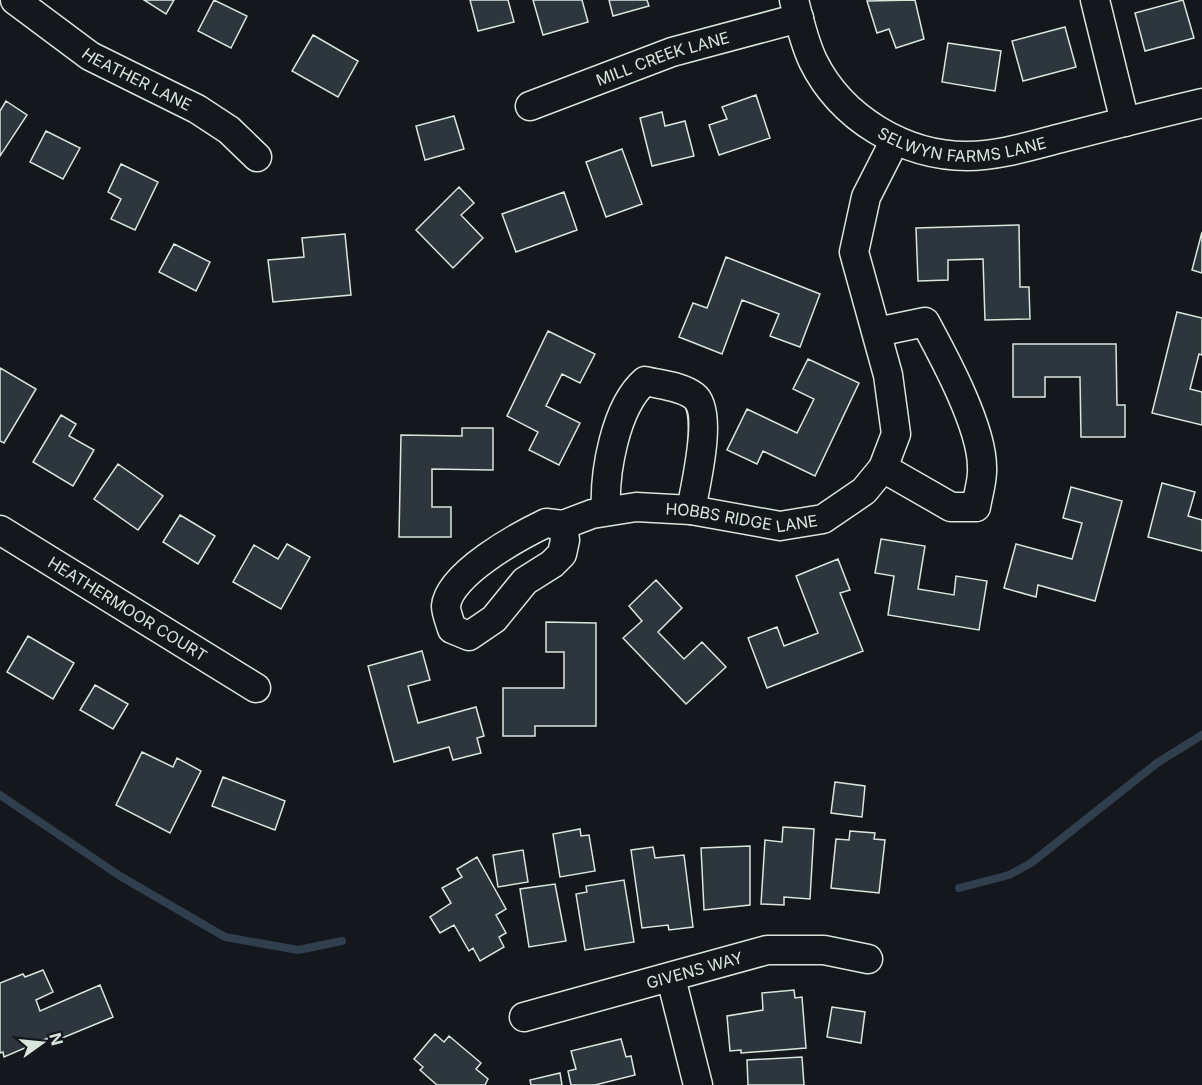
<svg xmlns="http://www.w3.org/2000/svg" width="1202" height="1085" font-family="Inter,sans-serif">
<rect width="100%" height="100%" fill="#14181c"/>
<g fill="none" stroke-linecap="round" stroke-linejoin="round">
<!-- stream -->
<path stroke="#2f3f4d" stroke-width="8" d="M0,795L120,876L225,937L298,950L342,941
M959,888L1009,875L1031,863L1157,763L1202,735"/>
</g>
<!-- building -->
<path fill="#2c363c" stroke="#d8e6dc" stroke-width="1.5" d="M144,0H174L166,14Z
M214,0L247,16L231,48L198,31Z
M470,0H508L514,22L478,31Z
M533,0H582L588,22L543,35Z
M609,0H647L649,6L613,16Z
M915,0L924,39L896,48L889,29L877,33L867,1Z
M1183,0L1194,38L1145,51L1135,13Z
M1065,27L1076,67L1023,81L1012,41Z
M313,35L358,61L338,97L292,71Z
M948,43L1001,51L995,91L942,82Z
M756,95L770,138L719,155L709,125L727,119L722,107Z
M6,101L27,115L0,156V111Z
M662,112L665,126L685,121L694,156L652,166L640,118Z
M454,116L464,149L425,160L416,126Z
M46,131L80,148L63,179L30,162Z
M622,149L642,204L606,217L586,162Z
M121,164L158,182L135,230L111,219L121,199L108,192Z
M459,187L474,203L461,215L483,238L453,268L416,230Z
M564,192L577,230L516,252L502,214Z
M1019,225L1020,287H1029L1030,319L985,320L983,259L948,260V280L918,281L916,228Z
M1202,232V273L1192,270Z
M345,234L351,295L273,302L268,260L304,257L302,238Z
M174,244L210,262L196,291L159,272Z
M726,257L820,294L800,347L770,336L779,314L742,300L722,354L679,337L693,303L707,308Z
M1177,312L1202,318V355L1199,354L1190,389L1202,392V425L1152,413Z
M548,331L595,354L580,383L562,374L546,406L580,423L559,465L529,450L538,432L507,416Z
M1013,344H1116L1117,405H1125V437H1081L1080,377H1045V397H1013Z
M808,359L859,383L815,476L763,451L757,464L727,450L747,409L797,433L814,399L793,389Z
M0,368L36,389L4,443L0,441Z
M61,415L76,424L69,436L94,450L73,486L33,462Z
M462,428H493V470L432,469V507H451V537H399L401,435L462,436Z
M118,464L163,496L138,530L94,499Z
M1162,483L1195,492L1188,516L1202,520V551L1148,537Z
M1071,487L1122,501L1095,601L1038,585L1036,597L1004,588L1016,544L1072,559L1082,523L1063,518Z
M180,515L215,536L198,564L163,542Z
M881,539L925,546L918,589L954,595L956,576L987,581L979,630L888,615L894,576L875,573Z
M287,544L310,557L281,609L233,582L254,545L278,559Z
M838,559L850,590L840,593L863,651L767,688L748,638L777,627L784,646L818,633L796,576Z
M656,580L682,608L658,632L684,659L702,642L726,667L686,704L623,638L642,621L629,606Z
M546,622L596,623V726H535V736H503V688H564V652H546Z
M28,636L74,663L53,699L7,672Z
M422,651L430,680L408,686L418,723L476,707L484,736L477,738L481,753L453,760L449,747L394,762L368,666Z
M95,685L128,704L113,729L80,710Z
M142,752L173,767L177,758L201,771L170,833L116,805Z
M223,777L285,801L275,830L212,806Z
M835,782L865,786L862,817L831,813Z
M783,827L814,829L810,899L784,897V905L761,904L765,840L782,842Z
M580,829L581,836L589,835L595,871L560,877L553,834Z
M850,831L875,833L874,839L885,840L879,893L831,888L836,839L849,840Z
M750,846V905L704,910L701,848Z
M653,847L655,858L684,855L693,927L669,930L668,925L642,928L631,850Z
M523,850L528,882L498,887L493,855Z
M477,857L506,909L496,915L506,933L499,937L504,947L480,961L473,948L469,951L454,925L440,933L430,917L451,903L442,888L462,877L457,869Z
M624,880L634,942L585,950L576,894L587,892L586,886Z
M555,884L566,941L529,947L520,889Z
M43,970L53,992L36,1000L40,1011L100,985L113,1017L50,1043L48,1038L4,1057L3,1052L0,1053V983L23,974L25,977Z
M794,990L795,998L802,997L806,1048L741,1053V1050L730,1051L727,1016L763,1010L762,993Z
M832,1007L865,1012L861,1043L827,1037Z
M435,1034L444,1042L449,1036L481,1063L476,1069L488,1079L485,1085H437L420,1070L423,1067L414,1059Z
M621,1039L626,1057L631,1056L635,1075L595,1085H571L568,1071L576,1069L571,1051Z
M802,1057L804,1085H748L747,1060Z
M560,1073L562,1085H531L530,1080Z"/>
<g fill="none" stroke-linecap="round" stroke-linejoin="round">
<!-- minor casing -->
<g stroke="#d8e6dc" stroke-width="31">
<g id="minor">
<path id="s1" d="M15,0L90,56L197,109L229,130L257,157"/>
<path id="s2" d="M794,0C799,20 804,42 813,61C841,118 904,156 967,156C1000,156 1033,145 1065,137C1111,125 1156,114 1202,103"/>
<path d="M1095,0L1125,122"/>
<path id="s3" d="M530,106L672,52L799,18"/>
<path d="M877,332L925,322C944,357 982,427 982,467C983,480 978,494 976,507H951L883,468"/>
<path d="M606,511C604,473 615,407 645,381C661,385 681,386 694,396C714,411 695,487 691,510"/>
<path d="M546,523L563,525L565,540L562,554L552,564L525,581L494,619L469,636L452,629C450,622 446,613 446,606C449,574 519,536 546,523Z"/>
<path id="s4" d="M563,525L592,514L636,507L691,510L780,526L823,519L864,491L883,468L896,434L888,375L854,252L866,197L895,140"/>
<path id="s5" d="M0,530L256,688"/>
<path d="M671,978L698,1085"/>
<path id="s6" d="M524,1017L767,950H824L868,959"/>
</g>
</g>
<!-- minor -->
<use href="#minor" stroke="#14181c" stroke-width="28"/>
</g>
<g text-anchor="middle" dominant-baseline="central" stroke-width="4.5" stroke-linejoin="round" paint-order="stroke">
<!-- street labels -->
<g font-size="16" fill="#d8e6dc" stroke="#14181c">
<text stroke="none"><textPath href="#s3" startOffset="141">MILL CREEK LANE</textPath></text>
<text stroke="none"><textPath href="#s1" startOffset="146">HEATHER LANE</textPath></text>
<text stroke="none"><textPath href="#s2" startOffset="248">SELWYN FARMS LANE</textPath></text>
<text stroke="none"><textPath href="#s4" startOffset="182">HOBBS RIDGE LANE</textPath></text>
<text stroke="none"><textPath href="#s5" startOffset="150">HEATHERMOOR COURT</textPath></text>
<text stroke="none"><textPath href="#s6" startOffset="177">GIVENS WAY</textPath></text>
</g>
</g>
<!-- north arrow -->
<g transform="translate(42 1043) rotate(75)" stroke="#14181c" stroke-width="4.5" paint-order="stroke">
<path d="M0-4.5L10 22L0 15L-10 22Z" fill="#d8e6dc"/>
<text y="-9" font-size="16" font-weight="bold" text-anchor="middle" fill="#d8e6dc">N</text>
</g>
</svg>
